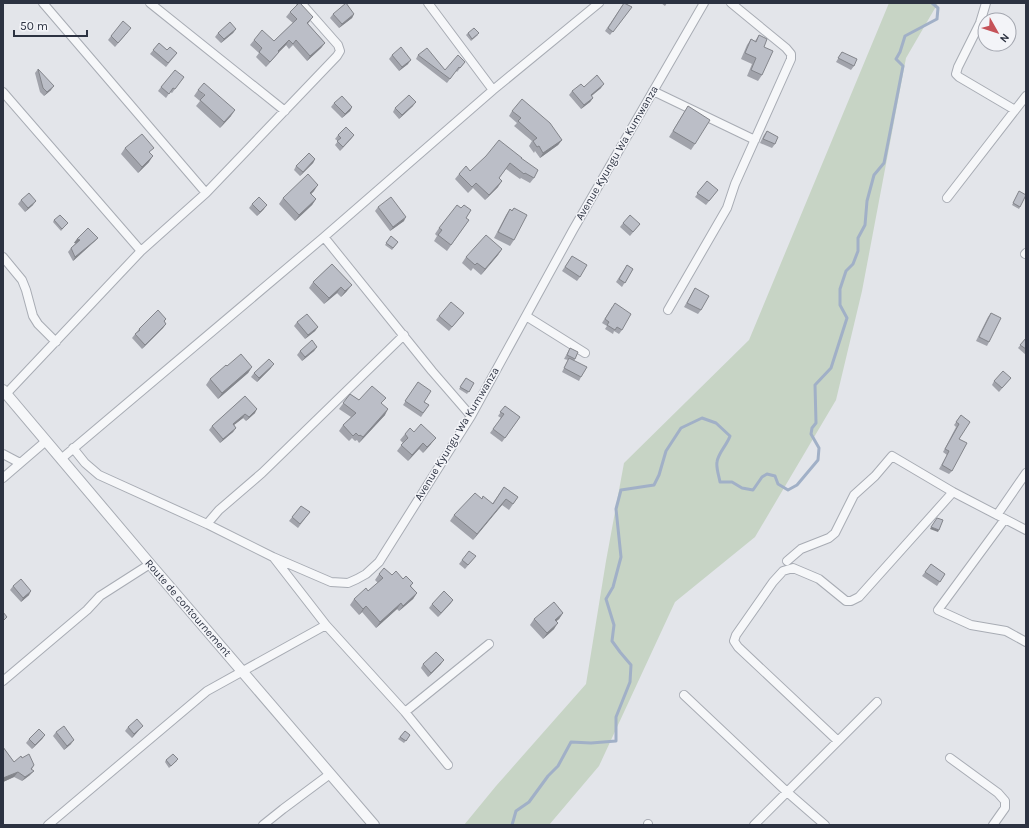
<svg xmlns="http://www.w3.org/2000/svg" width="1029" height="828" font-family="Karla,sans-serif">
<rect width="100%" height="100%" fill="#e3e5ea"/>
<!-- green -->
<path fill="#c7d4c5" d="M889,3H938L906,58L862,291L836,400L755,537L675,602L599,766L549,825H464L496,786L586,684L606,561L624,463L749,340Z"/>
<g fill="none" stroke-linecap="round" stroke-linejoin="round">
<!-- stream -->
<path stroke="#a1b0c7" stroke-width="3" d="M512,825L516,811L529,802L548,776L558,766L571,742L591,743L616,741V717L630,682L631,665L620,652L612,641L614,625L606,599L613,587L621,557L616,509L621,490L654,485L659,475L666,451L681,428L702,418L716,423L730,436C727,445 718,453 717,462C716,468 719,476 720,482H732L742,488L753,490L762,477L767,474L775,476L778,484L788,490L797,485L818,460L819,448L811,434L812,428L816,423L815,385L831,368L847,318L840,305V289L846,271L853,264L858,251V238L865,225L867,201L874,175L884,163L903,66L896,59L900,52L905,36L937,19L938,8L932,3"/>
<!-- minor casing -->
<g stroke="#a8acb4" stroke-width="10">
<path id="minor" d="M150,3L285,111
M428,3L493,90L324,237L432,371L471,416
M986,3L980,23L958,67L956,74L959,77L1015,110
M493,90L599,3
M653,91L755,140
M3,92L141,251
M206,193L337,56L340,51L338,45L301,3
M947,198L1026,96
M1025,254L1026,253
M3,257L22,280L26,290L33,316L38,324L56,342
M668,310L727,208L735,184L791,59V54L786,48L731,3
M526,316L585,353
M6,394L141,251L206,193L43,3
M73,448L85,463L99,475L207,524L273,557L331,582L348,583L357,579L366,574L379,562L471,416L573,230L704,3
M3,454L20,463
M61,459L324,237
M3,478L46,441
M997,515L1026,473
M1005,519L938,610L971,625L1006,631L1026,642
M207,524L219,510L262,473L404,335
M274,558L326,625L405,712L448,765
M787,561L801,549L829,538L835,533L854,495L875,476L892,456L953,492L1026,530
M3,681L87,610L100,596L150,564
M684,695L787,792L877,702
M405,712L489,644
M838,741L738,647L734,641L736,635L773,582L783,571L793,568L819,579L846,601H851L859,597L953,492
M950,758L998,793L1005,801V808L993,825
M648,824V825
M48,825L207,691L326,625
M263,825L283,809L330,774
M754,825L787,792L825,825"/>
</g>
<!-- tertiary casing -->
<g stroke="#a8acb4" stroke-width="12">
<path id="tertiary" d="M3,390L150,564L374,825"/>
</g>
<!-- minor -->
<use href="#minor" stroke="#f6f7f9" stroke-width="8"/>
<!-- tertiary -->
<use href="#tertiary" stroke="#f6f7f9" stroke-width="10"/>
</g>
<!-- wall -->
<path fill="#a1a3ab" d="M661,3H667L665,6Z
M622,6L632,7L610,35L605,31Z
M290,12L313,17L308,24L325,43L321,48L307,61L293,45L289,49L286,45L279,52L266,67L256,57L259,53L250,45L254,40L274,41L293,23L286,17Z
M333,14H354L352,18L339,28L330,18Z
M236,29L233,33L221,43L215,37L218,33Z
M128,32L115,47L108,40L111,36Z
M468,33L478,35L471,41L466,35Z
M759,35L764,47L762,75L758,81L747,76L752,64L741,59L747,45L751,39L755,41Z
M159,43L167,50L177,53L166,67L150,54Z
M842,52L854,66L851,70L836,62Z
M392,55L408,64L399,71L389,59Z
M418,55L445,70L465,62L457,72L456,71L447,83L416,59Z
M38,69L51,90L44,96L40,92L35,73Z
M184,77L172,93L170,92L166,98L158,91L161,87Z
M584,87L601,88L591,96L593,98L590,102L581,109L569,95L572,91Z
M198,90L231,116L220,128L196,106L200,101L194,96Z
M334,103L352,107L350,111L342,118L331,107Z
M413,106L399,119L393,112L395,108Z
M688,106L695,144L691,150L669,137Z
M512,111L562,140L558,145L540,158L535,151L534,153L529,146L532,141L514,126L517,123L509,116Z
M767,131L775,144L772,148L760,143L764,135Z
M338,135H354L340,151L335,145L338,141L335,139Z
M125,148L150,153L149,162L138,173L121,154Z
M521,158L534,178L530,183L521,178L520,179L506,169L499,178L498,187L485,200L473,188L468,193L455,179L459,174Z
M315,159L313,163L300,176L294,170L296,166Z
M707,181L718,190L706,205L695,197Z
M314,191L311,194L316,199L312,205L295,221L279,204L283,198Z
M1018,193L1020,207L1019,209L1012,205Z
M21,200L33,205L25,212L18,204Z
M252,204L264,209L257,216L249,208Z
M378,207L404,221L390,231L375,211Z
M514,208V240L510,246L494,238L506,215L510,209L512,210Z
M54,220L66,225L61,231L53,222Z
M469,220L447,251L434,241L437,236L435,234L439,228Z
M623,223L640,224L630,236L620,227Z
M391,236L398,242L392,250L385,245Z
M98,238L95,241L73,261L68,252L71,248L76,243H74L77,239Z
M502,249L498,255L481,275L473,268L471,271L462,263L466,257Z
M572,256L580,277L577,281L562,271Z
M332,264L347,291L341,297L337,293L324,304L309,288L313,282Z
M627,265L633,269L622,287L616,282Z
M695,288L701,310L698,314L684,307Z
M612,307L622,330L619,334L614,331L613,334L605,329L607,326L602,323Z
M464,313L449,331L436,320L439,316Z
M991,313L989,342L987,346L976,341L988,317Z
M166,319L164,322L166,324L163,328L142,349L132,338L136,333L139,329Z
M297,322L318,327L315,331L305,339L294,326Z
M1026,338V355L1018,348Z
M317,347L314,351L302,361L297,355L300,351Z
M570,348L575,359L574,361L581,377L579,381L562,372L568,360L564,359Z
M252,367L248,373L218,399L206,385L210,379Z
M271,368L257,382L251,377L254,373Z
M466,378L474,383L467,394L459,389Z
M1011,378L999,392L992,385L994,381Z
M418,382L424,402L429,405L421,417L403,405Z
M350,394L359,400L382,404L385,415L359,443L357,440L355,441L352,438L349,441L339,431L343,425L351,417L339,409Z
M245,396L255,413L246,421L243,418L234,425L236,428L233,432L220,443L209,430L212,426Z
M505,406L520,417L502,442L490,433L501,418L498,416Z
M961,415L959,439L952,471L949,474L939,469L947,455L943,452L956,427L954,425Z
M414,432L431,444L423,453L419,449L408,461L397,451L403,443L400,440L405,434Z
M504,487L518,497L509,510L502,505L473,540L450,521L454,515L482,499L492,504Z
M301,506L310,512L298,528L289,521Z
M476,556L465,569L459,564L462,560Z
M931,564L945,574L937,586L922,576Z
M379,574L392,575L413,583L411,586L417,593L413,599L399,611L397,609L376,628L362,612L359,615L350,605L354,599L368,591L378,583L375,580Z
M13,586L29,595L21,602L10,590Z
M453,600L450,604L438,617L429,608L432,604Z
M563,613L559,619L556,621L554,629L543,639L530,625L534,619Z
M423,664H441L428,677L421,668Z
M128,727L140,729L132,738L125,731Z
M405,731L410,735L404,743L398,739Z
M56,732L71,744L64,750L53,736Z
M45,735L42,739L32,749L26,743L29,739Z
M3,747L14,762L22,758L34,765L32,769L30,775L22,781L14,777L3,782Z
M166,760L177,761L169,768L165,762Z"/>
<!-- shaded-wall -->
<path fill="#83858b" d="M354,14L352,18L339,28L342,24Z
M236,29L233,33L221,43L224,39Z
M289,40L286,45L279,52L266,67L278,51Z
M325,43L321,48L307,61L310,56Z
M411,60L408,64L399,71L402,67Z
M604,84L601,88L588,99L591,95Z
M54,86L51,90L44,96L47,92Z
M593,98L590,102L581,109L584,105Z
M416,102L413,106L399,119L402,115Z
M352,107L350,111L342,118L345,114Z
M235,110L231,116L220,128L224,122Z
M354,135L351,139L340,151L343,147Z
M562,140L558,145L540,158L543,153Z
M153,156L149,162L138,173L142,167Z
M315,159L313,163L300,176L303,172Z
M502,181L498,187L485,200L489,195Z
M318,185L314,191L306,199L310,193Z
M316,199L312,205L295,221L299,215Z
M36,201L33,205L25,212L28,208Z
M267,205L264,209L257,216L260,212Z
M406,217L404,221L390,231L393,227Z
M98,238L95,241L73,261L75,257Z
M77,239L80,240L77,244L74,243Z
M502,249L498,255L481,275L485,269Z
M352,285L347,291L341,297L345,291Z
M341,287L337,293L324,304L329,298Z
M166,324L163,328L142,349L145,345Z
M318,327L315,331L305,339L308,335Z
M317,347L314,351L302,361L305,357Z
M274,364L271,368L257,382L259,378Z
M252,367L248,373L218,399L222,393Z
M257,409L255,413L246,421L249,417Z
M388,409L385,415L359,443L363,437Z
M245,414L243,418L230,428L233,424Z
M236,428L233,432L220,443L223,439Z
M436,438L431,444L423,453L427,447Z
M423,443L419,449L408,461L412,455Z
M506,499L502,505L473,540L477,534Z
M931,527L939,530L938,532L930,529Z
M31,591L29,595L21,602L23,598Z
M417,593L413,599L399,611L403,606Z
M453,600L450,604L438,617L441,613Z
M401,603L397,609L376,628L380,622Z
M366,606L362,612L359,615L363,609Z
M563,613L559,619L551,626L555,620Z
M558,623L554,629L543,639L547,633Z
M444,660L441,664L428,677L431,673Z
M143,726L140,729L132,738L134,734Z
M45,735L42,739L32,749L35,745Z
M74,740L71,744L64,750L67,746Z
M34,771L30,775L22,781L25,777Z
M18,772L14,777L3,782V778Z"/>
<!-- building -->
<path fill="#bbbec7" stroke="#83858b" d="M299,3H300L313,17L307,23L325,43L310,56L296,40L293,44L289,40L278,51L279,52L270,62L259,52L262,48L254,40L262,30L274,41L297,19L290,12Z
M346,3L354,14L342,24L333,14Z
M624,3L632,7L613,32L608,28Z
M123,21L131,28L118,43L111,36Z
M230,22L236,29L224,39L218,33Z
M474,28L479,33L472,39L468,33Z
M759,35L767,39L764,47L773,51L762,75L751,70L756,58L745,53L751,39L756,42Z
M159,43L167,50L170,47L177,53L168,63L153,50Z
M401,47L411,60L402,67L392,55Z
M427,48L445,70L458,55L465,62L460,68L459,67L450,79L418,55Z
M842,52L857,59L854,66L838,58Z
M38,69L54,86L47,92L43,88Z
M175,70L184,77L175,89L173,88L169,94L161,87Z
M597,75L604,84L591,95L593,98L584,105L572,91L581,84L584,87Z
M204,83L235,110L224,122L200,100L205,95L198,90Z
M409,95L416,102L402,115L395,108Z
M342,96L352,107L345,114L334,103Z
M522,99L550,123L562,140L543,153L539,146L537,147L533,141L537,138L518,121L521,118L512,111Z
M688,106L710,120L695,144L673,131Z
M346,127L354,135L343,147L337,141L341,138L338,135Z
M767,131L778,137L775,144L763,139Z
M142,134L154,148L149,152L153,156L142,167L125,148Z
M499,140L522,158H521L538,170L534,178L525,173L524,174L510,163L499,178L502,181L489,195L476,183L472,187L459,174L466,166L470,171L486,156Z
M309,153L315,159L303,172L296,166Z
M308,174L318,185L310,193L316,199L299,215L283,198Z
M707,181L718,190L709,201L697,193Z
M1019,191L1026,195L1020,207L1013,203Z
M29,193L36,201L28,208L21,200Z
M259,197L267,205L260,212L252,204Z
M391,197L406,217L393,227L378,207Z
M457,205L461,208L464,205L471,210L466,218L469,220L451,245L438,235L442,230L439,228Z
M514,208L527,215L514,240L498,232L510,209L512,211Z
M60,215L68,223L62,229L54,220Z
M630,215L640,224L633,232L623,223Z
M88,228L98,238L75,257L71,248L80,240L77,239Z
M486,235L502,249L485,269L477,263L475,265L466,257Z
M391,236L398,242L393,248L386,243Z
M572,256L587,265L580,277L565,267Z
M332,264L352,285L345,291L341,287L329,298L313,282Z
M627,265L633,269L625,283L619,279Z
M695,288L709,296L701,310L687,303Z
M451,302L464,313L452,327L439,316Z
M615,303L631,314L622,330L617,327L615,330L607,325L609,322L605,319Z
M158,310L166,319L164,321L166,324L145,345L135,334L140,330L139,329Z
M991,313L1001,318L989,342L979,337Z
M307,314L318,327L308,335L297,322Z
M1026,338V349L1020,345Z
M312,340L317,347L305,357L300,351Z
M570,348L578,352L575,359L567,355Z
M241,354L252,367L222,393L210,379L226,365L227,366Z
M569,358L587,367L581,377L564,368Z
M269,359L274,364L259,378L254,373Z
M1003,371L1011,378L1002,388L994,381Z
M466,378L474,383L469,392L460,387Z
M418,382L431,391L424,402L429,405L423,413L405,401Z
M372,386L386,398L381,403L388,409L363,437L360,435L359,436L356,433L353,436L343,425L356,413L343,403L350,394L359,400Z
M245,396L257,409L249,417L245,414L233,424L236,428L223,439L212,426Z
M505,406L520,417L505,438L493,429L504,414L500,412Z
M961,415L970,422L959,439L967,443L952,471L942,465L949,451L945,449L959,424L956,422Z
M421,424L436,438L427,447L423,443L412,455L401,445L408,438L405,434L410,428L414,432Z
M504,487L518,497L513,504L506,499L477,534L454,515L475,493L482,499L483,496L493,504Z
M301,506L310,512L300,524L292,517Z
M937,518L943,520L939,530L931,527Z
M469,551L476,556L468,565L462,560Z
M931,564L945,574L940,582L925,572Z
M384,568L392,575L396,571L403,579L406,576L413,583L410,586L417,593L403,606L401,603L380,622L366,606L363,609L354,599L366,588L368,591L383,578L379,574Z
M21,579L31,591L23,598L13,586Z
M444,591L453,600L441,613L432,604Z
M554,602L563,613L555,620L558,623L547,633L534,619Z
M3,612L7,617L3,621Z
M436,652L444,660L431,673L423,664Z
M137,719L143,726L134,734L128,727Z
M64,726L74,740L67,746L56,732Z
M39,729L45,735L35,745L29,739Z
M405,731L410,735L406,741L400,737Z
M3,747L14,762L21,756L22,758L29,754L34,765L31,769L34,771L25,777L18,772L3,778Z
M173,754L178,759L171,766L166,760Z"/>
<g text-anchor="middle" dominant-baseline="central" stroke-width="3" stroke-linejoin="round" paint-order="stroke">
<!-- street labels -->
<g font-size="11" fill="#2c3241" stroke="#f3f4f8">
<text transform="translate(617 153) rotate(-60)">Avenue Kyungu Wa Kumwanza</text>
<text transform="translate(457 434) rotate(-59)">Avenue Kyungu Wa Kumwanza</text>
<text transform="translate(188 608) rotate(49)">Route de contournement</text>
</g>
</g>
<!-- border -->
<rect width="1029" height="828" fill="none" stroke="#2c3241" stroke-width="8"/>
<!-- north arrow -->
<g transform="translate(997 32) rotate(129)"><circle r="19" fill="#f3f4f8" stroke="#a3a6af"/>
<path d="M0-3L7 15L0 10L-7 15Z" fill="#c55259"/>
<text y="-6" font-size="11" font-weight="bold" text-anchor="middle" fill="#2c3241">N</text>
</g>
<!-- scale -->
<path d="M14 30v6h73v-6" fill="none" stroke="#2c3241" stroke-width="2"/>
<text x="20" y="30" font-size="12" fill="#2c3241" stroke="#f3f4f8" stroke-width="3" paint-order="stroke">50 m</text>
</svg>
